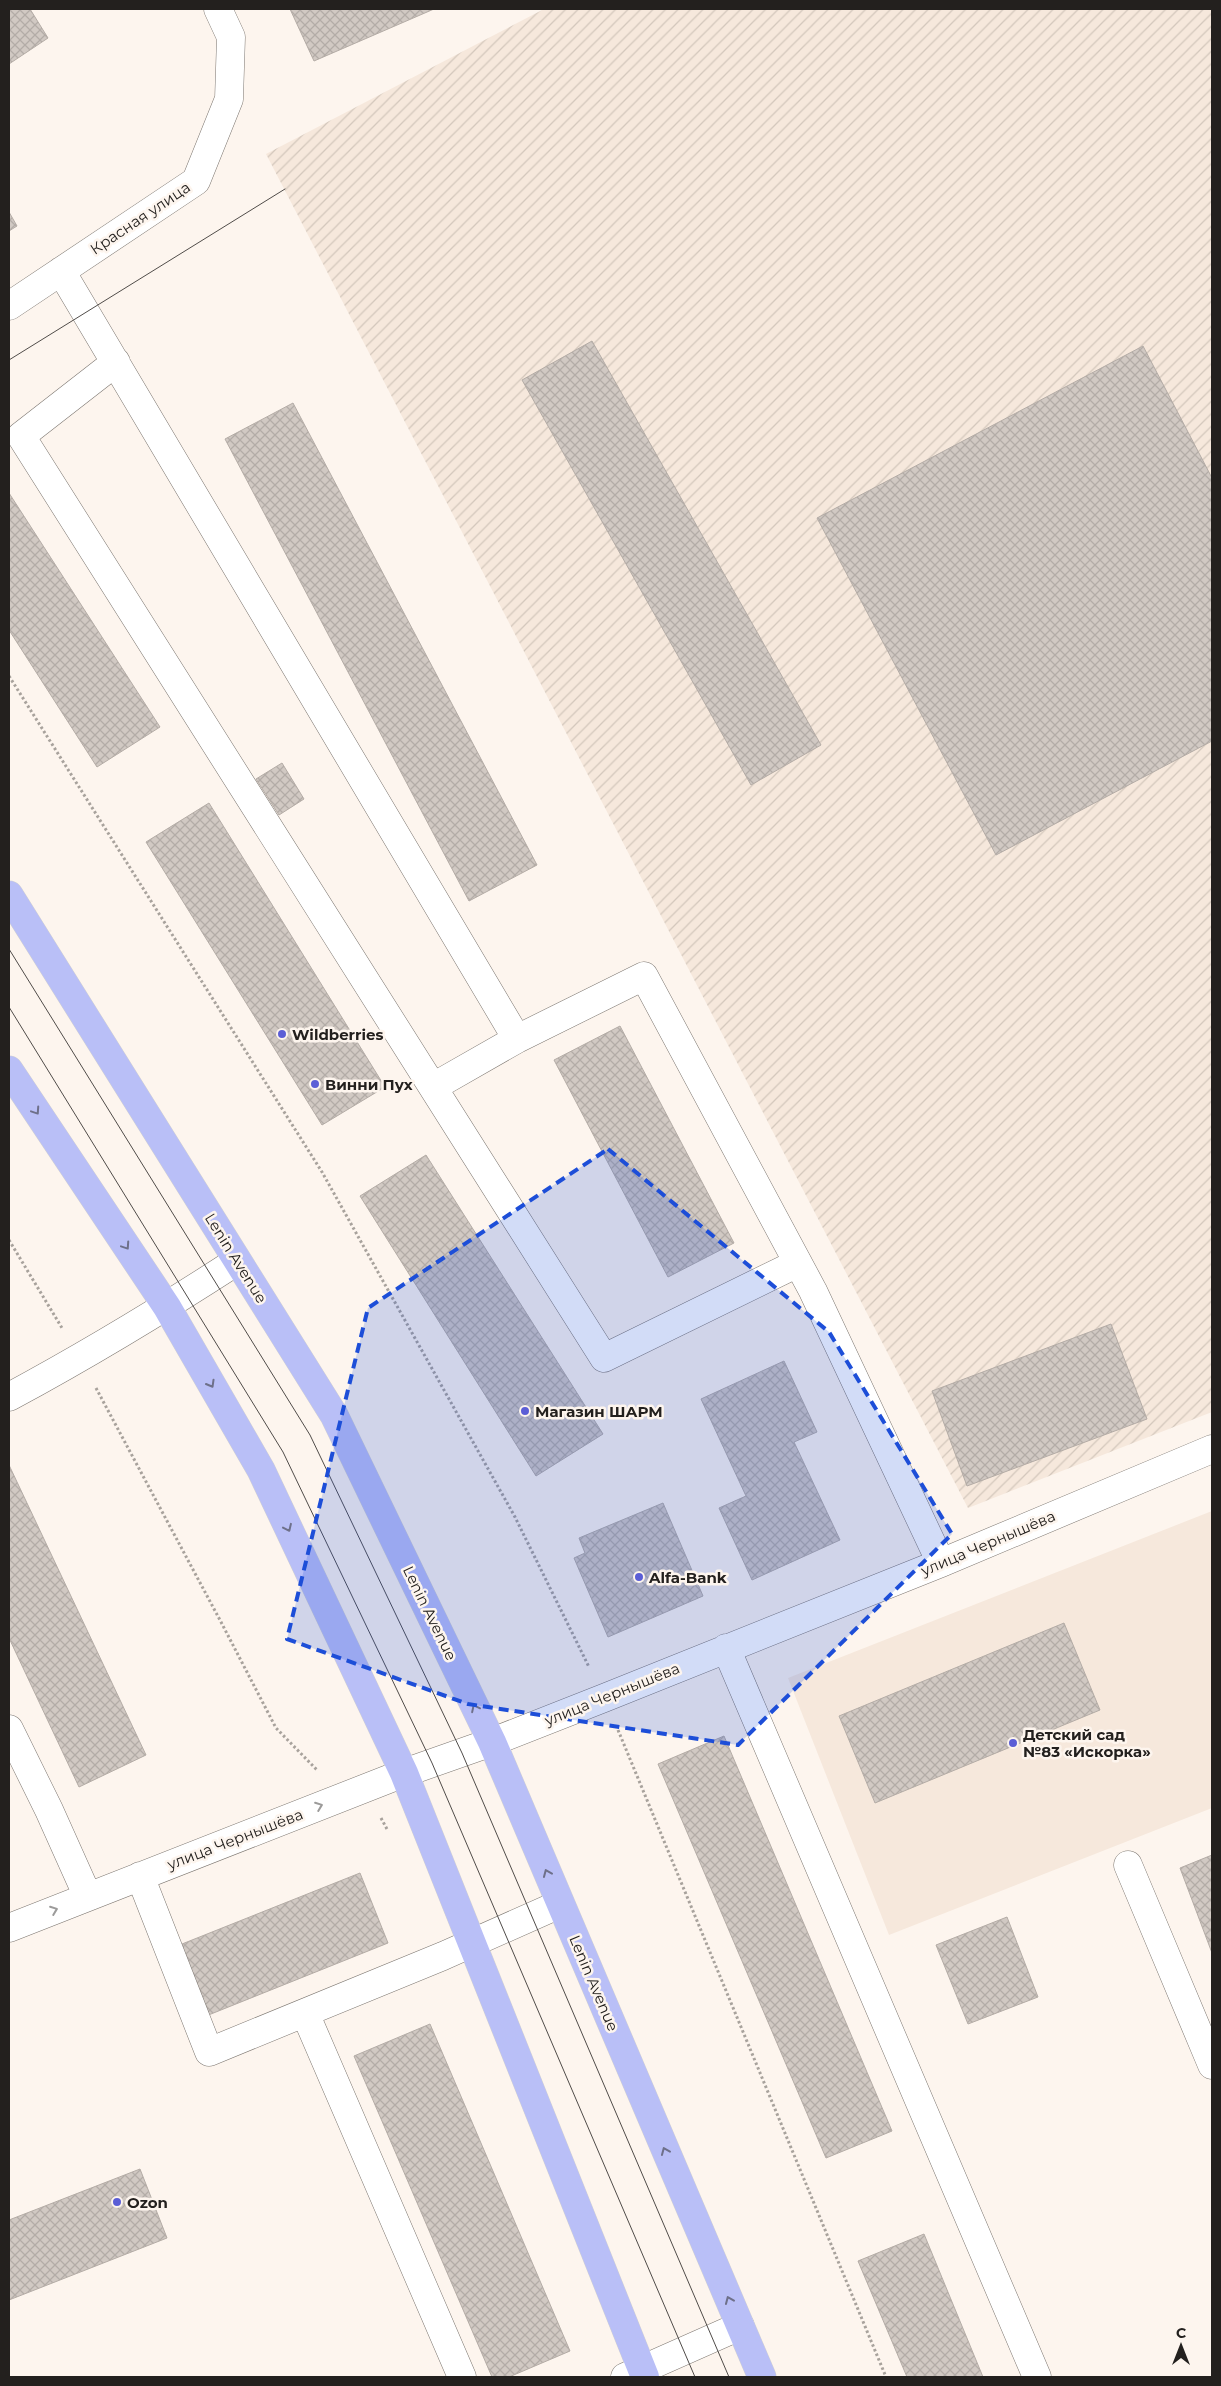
<svg xmlns="http://www.w3.org/2000/svg" width="1221" height="2386" font-family="Montserrat,sans-serif">
<defs>
<pattern id="industrial-furrows" width="10" height="10" patternUnits="userSpaceOnUse" patternTransform="scale(1.25)"><rect width="10" height="10" fill="#f6e8dc"/><path d="M-1 1l2-2M0 10L10 0M9 11l2-2" fill="none" stroke="#d3c7bc"/></pattern>
<pattern id="building-cross-hatch" width="8" height="8" patternUnits="userSpaceOnUse" patternTransform="scale(1.25)"><rect width="8" height="8" fill="#d1c9c3"/><path d="M0 0l8 8M0 8l8-8" fill="none" stroke="#b3aca7"/></pattern>
</defs>
<rect width="100%" height="100%" fill="#fdf5ee"/>
<!-- built -->
<path fill="#f6e8dc" d="M1212,1511V1808L889,1935L788,1678Z"/>
<!-- industrial -->
<path fill="url(#industrial-furrows)" d="M544,9H1212V1412L968,1508L266,154Z"/>
<!-- building -->
<path fill="url(#building-cross-hatch)" stroke="#b4aca6" d="M9,9H30L48,38L9,64Z
M290,9H434L314,61Z
M9,212L17,226L9,231Z
M592,341L821,745L751,785L522,380Z
M1143,346L1212,478V741L996,855L817,518Z
M293,403L537,865L469,901L225,439Z
M9,493L160,727L97,767L9,630Z
M282,763L304,799L279,815L256,779Z
M209,803L385,1087L322,1125L146,842Z
M620,1026L734,1243L668,1277L554,1060Z
M426,1155L603,1434L536,1476L360,1196Z
M1111,1324L1147,1419L967,1486L932,1391Z
M784,1361L817,1432L794,1442L840,1540L752,1580L719,1508L746,1496L701,1399Z
M9,1465L146,1755L79,1787L9,1638Z
M663,1503L703,1596L608,1637L574,1558L585,1553L579,1538Z
M1064,1623L1100,1710L875,1803L839,1716Z
M724,1736L892,2131L826,2158L658,1764Z
M1212,1855V1953L1180,1868Z
M360,1873L388,1943L206,2016L177,1946Z
M1007,1917L1038,1997L968,2024L936,1945Z
M430,2024L570,2351L509,2377H492L354,2056Z
M140,2169L167,2238L9,2300V2220Z
M924,2234L983,2377H907L858,2261Z"/>
<g fill="none" stroke-linecap="round" stroke-linejoin="round">
<!-- minor casing -->
<g stroke="#7d7771" stroke-width="29">
<path id="minor" d="M61,271L517,1039
M9,306L196,181L229,99L231,37L218,9
M116,362L21,436L604,1358L798,1263
M433,1087L517,1039L644,976L813,1291L941,1563
M9,1397C87,1355 163,1309 237,1261
M726,1648L1037,2377
M9,1729L49,1810L88,1897
M1128,1865L1212,2065
M140,1876L209,2052L443,1956L560,1904
M9,1928L404,1773L492,1742L604,1698L941,1563L1212,1449
M305,2013L462,2377
M625,2377L740,2326"/>
</g>
<!-- major casing -->
<g stroke="#d3d2d2" stroke-width="29">
<path id="major" d="M9,895L334,1415L492,1742L762,2377
M9,1070L167,1307L261,1470L404,1773L645,2377"/>
</g>
<!-- path -->
<path stroke="#a8a29c" stroke-width="3" stroke-dasharray="2.5 2.5" stroke-linecap="butt" d="M9,676L322,1172L515,1517L589,1667
M9,1240L62,1328
M96,1388L221,1622L276,1728L317,1770
M618,1730L886,2377
M381,1818L388,1831"/>
<!-- minor -->
<use href="#minor" stroke="#fff" stroke-width="28"/>
<!-- major -->
<use href="#major" stroke="#b9bff7" stroke-width="28"/>
<!-- tram -->
<path stroke="#504c49" stroke-width="1" d="M9,360L285,189
M9,949L310,1435L462,1753L729,2377
M9,1007L283,1452L432,1763L695,2377"/>
</g>
<!-- one-way arrows -->
<defs><path id="oneway-chevron" d="M-2-3.5L2.5 0L-2 3.5" fill="none" stroke-width="1.6" stroke-linecap="round" stroke-linejoin="round" transform="scale(1.25)"/></defs>
<g stroke="#6e708a">
<use href="#oneway-chevron" transform="translate(36 1111) rotate(56)"/>
<use href="#oneway-chevron" transform="translate(126 1246) rotate(56)"/>
<use href="#oneway-chevron" transform="translate(211 1384) rotate(60)"/>
<use href="#oneway-chevron" transform="translate(288 1528) rotate(65)"/>
<use href="#oneway-chevron" transform="translate(475 1708) rotate(-116)"/>
<use href="#oneway-chevron" transform="translate(547 1873) rotate(-113)"/>
<use href="#oneway-chevron" transform="translate(665 2151) rotate(-113)"/>
<use href="#oneway-chevron" transform="translate(729 2300) rotate(-113)"/>
</g>
<g stroke="#9c9b9a">
<use href="#oneway-chevron" transform="translate(319 1806) rotate(-21)"/>
<use href="#oneway-chevron" transform="translate(54 1910) rotate(-21)"/>
</g>
<!-- marked area -->
<path fill="#1d4ed8" fill-opacity="0.2" stroke="#1d4ed8" stroke-width="4" stroke-dasharray="10 6" stroke-linejoin="round" d="M608,1149L829,1332L952,1534L738,1745L468,1704L287,1639L368,1308Z"/>
<!-- markers -->
<g fill="#5b5ed6" stroke="#fdf5ee" stroke-width="2">
<circle cx="282" cy="1034" r="5"/>
<circle cx="315" cy="1084" r="5"/>
<circle cx="525" cy="1411" r="5"/>
<circle cx="639" cy="1577" r="5"/>
<circle cx="1013" cy="1743" r="5"/>
<circle cx="117" cy="2202" r="5"/>
</g>
<g text-anchor="middle" dominant-baseline="central" stroke-width="5" stroke-linejoin="round" paint-order="stroke">
<!-- street labels -->
<g font-size="15" fill="#23201e" stroke="#fdf5ee">
<text transform="translate(140 218) rotate(-34)">Красная улица</text>
<text transform="translate(236 1258) rotate(58)">Lenin Avenue</text>
<text transform="translate(988 1543) rotate(-23)">улица Чернышёва</text>
<text transform="translate(430 1613) rotate(64)">Lenin Avenue</text>
<text transform="translate(612 1694) rotate(-22)">улица Чернышёва</text>
<text transform="translate(235 1839) rotate(-21)">улица Чернышёва</text>
<text transform="translate(594 1983) rotate(67)">Lenin Avenue</text>
</g>
<!-- poi labels -->
<g font-size="15" font-weight="bold" fill="#23201e" stroke="#fdf5ee" text-anchor="start">
<text x="292" y="1034">Wildberries</text>
<text x="325" y="1084">Винни Пух</text>
<text x="535" y="1411">Магазин ШАРМ</text>
<text x="649" y="1577">Alfa-Bank</text>
<text x="1023" y="1734">Детский сад<tspan x="1023" dy="17">№83 «Искорка»</tspan></text>
<text x="127" y="2202">Ozon</text>
</g>
</g>
<!-- border -->
<rect width="1221" height="2386" fill="none" stroke="#23201e" stroke-width="20"/>
<!-- north arrow -->
<g transform="translate(1181 2346)" stroke="#fdf5ee" stroke-width="4" paint-order="stroke">
<path d="M0-4L9 19L0 12L-9 19Z" fill="#23201e"/>
<text y="-8" font-size="14" font-weight="bold" text-anchor="middle" fill="#23201e">С</text>
</g>
</svg>
